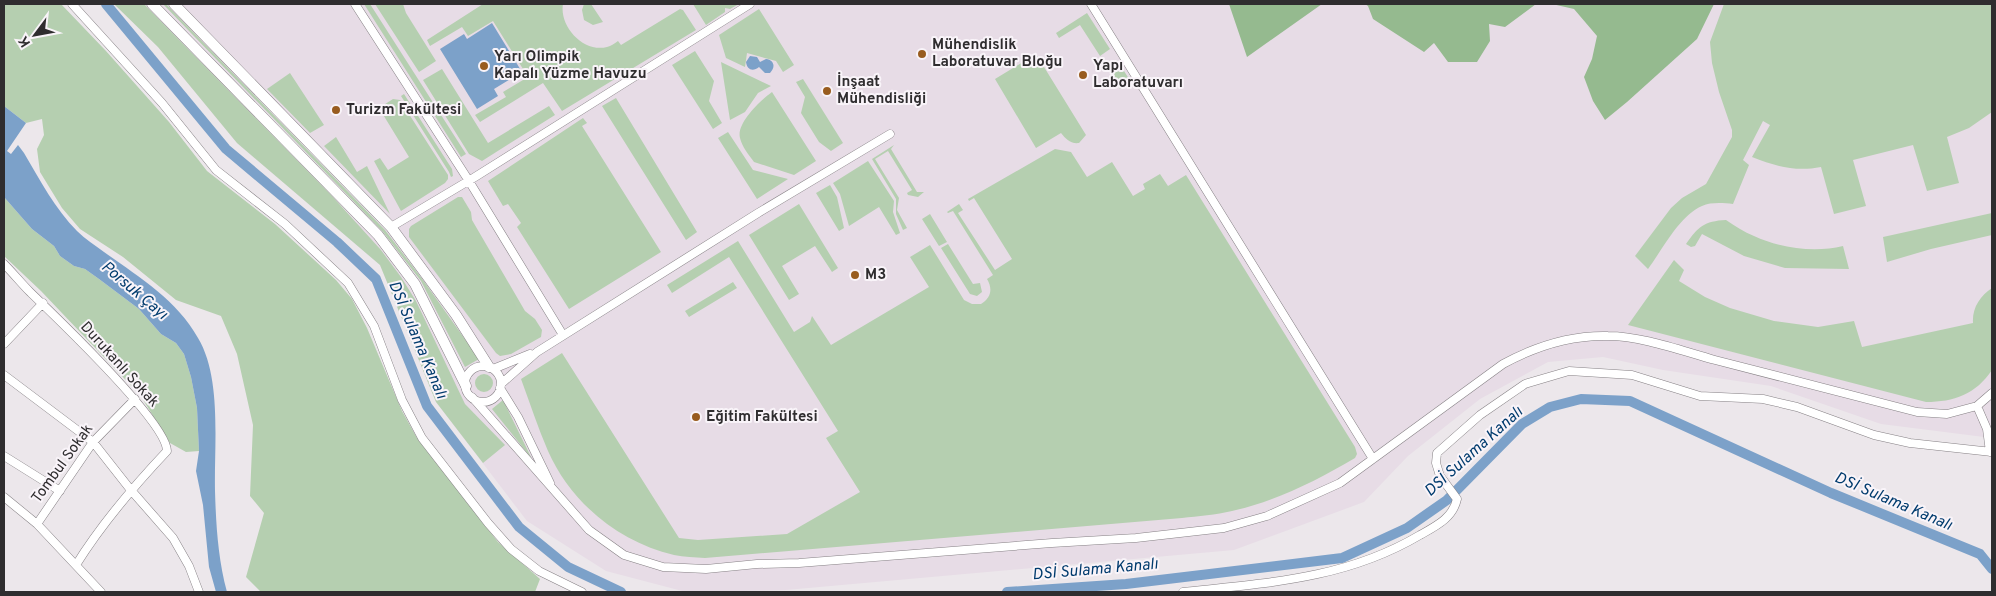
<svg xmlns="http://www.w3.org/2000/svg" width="1996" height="596" font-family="Overpass,sans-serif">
<rect width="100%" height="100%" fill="#ece7eb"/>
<!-- built -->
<path fill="#e7dce6" d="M114,4H1992V438L1881,424L1771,386L1663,370L1603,357L1548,362L1480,399L1408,456L1364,502L1234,550L786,590L686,592L606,571L527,521L436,402L380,265L237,143L158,47Z"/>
<!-- green -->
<path fill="#b5cfb0" d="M4,4H61L106,51L169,122L207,171L275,224L336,280L352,299L367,328L402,411L417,438L498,542L540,579L535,592H261L246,577L264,513L250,496L253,425L237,354L221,316L176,300L123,257L80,229L62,208L40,172L37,149L44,135L42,119L26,123L4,106Z
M114,4H144L332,196L381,250L401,277L416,301L465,404L505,445L483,463L436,402L380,265L237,143L158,47Z
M163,4H166L385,230L423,280L479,359L465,367L421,281L383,232Z
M364,4H370L466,154L461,157Z
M375,4H403L406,13L436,61L419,72Z
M483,4H563C559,26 583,53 607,47C611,46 615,43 618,41L621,45L680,9L683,10L696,30L562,111L543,83L480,122L475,115L506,97L503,92L528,77L493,21L468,36L462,27L430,46L427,40Z
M584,4H591L603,22L593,25L584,20L582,10Z
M693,4H739L730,9L725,8V12L706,25Z
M1724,4H1992V112L1969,128L1947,137L1959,183L1927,191L1913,145L1853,160L1866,206L1834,214L1821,167C1795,172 1775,166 1752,157L1770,125L1763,121L1743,160L1749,165L1733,204C1723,203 1711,202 1702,206C1680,215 1662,250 1648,269L1635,256L1671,208L1682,198L1706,184L1732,137V130L1719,92L1712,63L1710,42Z
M759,9L794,65L783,72L776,61L747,53L745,67L726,58L719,35Z
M1087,13L1110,49L1100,56L1080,25L1059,38L1056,33Z
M695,51L714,81L709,101L722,123L713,129L672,65Z
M1036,54L1086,135L1079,143C1070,144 1066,139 1061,133L1036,148L995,79Z
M1117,60L1131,82L1120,89L1106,66Z
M721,62L771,86L758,93L745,112L730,120Z
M442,69L488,143L549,106L555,115L482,161L469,154L423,80Z
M290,73L324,125L310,133L267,89Z
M803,79L843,143L831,151L819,142L801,113L805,97L796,82Z
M772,92L816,161L794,175L754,162C749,155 742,147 740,138C736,123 761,100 772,92Z
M404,94L452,169L453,176L451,177L449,172L401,96Z
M616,98L697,232L686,240L602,106Z
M393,99L400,100L448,175V179L445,183L401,211L374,161L380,158L388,170L409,157L379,108Z
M583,118L587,123L582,126L661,252L569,309L517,227L521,223L508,204L503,206L488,181Z
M728,132L753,170L788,179L757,199L718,138Z
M336,137L357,172L367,166L390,214L324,146Z
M894,145L891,149L917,192H924L918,197L908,195L907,193L912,190L888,151L875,159L899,198L897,210L907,228L903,230L896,214V199L872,159Z
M1055,149L1071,152L1087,177L1112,162L1133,196L1145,189L1143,184L1160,174L1168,186L1186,175L1355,447L1357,454L1355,458C1316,481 1276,501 1232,511C1216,515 1198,516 1182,518L705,558C695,557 684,557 674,555C619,542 571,503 548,451C538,428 530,403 521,379L562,353L679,538L698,540L787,534L860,492L826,438L838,431L729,257L672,293L667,285L738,241L794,332L810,322L812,316L831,345L929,287L910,257L930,245L964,300L972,304H981C991,298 993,289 987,279L993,275L953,211L948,213L947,212L959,204L963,210L958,213L995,270L1012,259L974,198L969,201L968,199Z
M868,161L894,201L893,212L900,233L896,235L879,207L849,226L840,194L833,183Z
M830,185L837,197L844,228L839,231L816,193Z
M4,197L32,229L54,246L60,256L74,266L85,269L99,279L139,309L161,334L176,343L184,354L191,377L197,408L199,451L186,452L170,443L140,395L41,291L4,256Z
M458,197H462L471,212L472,220L525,311L535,319L542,330L541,337L511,354L500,356L496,353L409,237V229L411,226Z
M799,204L838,268L832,272L815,246L782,266L799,294L789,300L749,235Z
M1992,213V235L1931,249L1887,262L1883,237Z
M930,214L947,242L939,246L922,219Z
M1726,220C1735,226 1744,232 1754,236C1780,248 1814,253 1843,246L1849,269L1785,268L1744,256L1702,234L1695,246L1691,247L1686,244C1698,227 1704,221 1726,220Z
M948,244L973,284L980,283L982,292L977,296L970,294L941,248Z
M1674,260L1684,270L1679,281L1705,297L1730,308L1774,321L1818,327L1854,321L1862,347L1973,323C1972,308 1980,296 1992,288V370C1976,394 1954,402 1926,402L1628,325Z
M733,282L737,288L689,317L685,311Z
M475 383a9 9 0 1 1 18 0a9 9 0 1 1-18 0Z
M503,400L532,459L492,409Z"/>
<!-- forest -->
<path fill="#95ba8f" d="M1229,4H1322L1247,57Z
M1365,4H1536L1505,27L1489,24L1490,41L1477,62H1448L1434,43L1424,52L1373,19L1368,6Z
M1552,4H1714L1697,39L1627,102L1605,120L1593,101L1584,77L1592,59L1597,36L1574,9Z"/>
<!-- water -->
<path fill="#7ca1c9" d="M492,23L522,72L494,89L498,96L477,109L440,49L464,34L467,39Z
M750,56L757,57L760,62L766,59C774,60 776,67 770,73H765L759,67C753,72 747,70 746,62Z
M4,106L26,123L7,151L11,154L18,145L24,153C40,180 55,209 77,231C85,239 95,245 104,252C139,277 177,300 198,338C222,378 214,445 215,491C216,525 218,559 227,592H216L209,567L203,505L196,471L199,451L197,408L191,377L184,354L176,343L161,334L139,309L99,279L85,269L74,266L60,256L54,246L32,229L4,197Z"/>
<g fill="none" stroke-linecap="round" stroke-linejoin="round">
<!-- canal -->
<path stroke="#7ca1c9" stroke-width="10" d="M106,4L226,149L337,242L376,279L427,406L519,527L568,567L621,592
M1007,592L1126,584L1342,558L1407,528L1447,500L1522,424L1550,407L1581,399L1630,401L1831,493L1980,554L1992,569"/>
<!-- minor casing -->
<g stroke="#868185" stroke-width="9">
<path id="minor" d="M72,4L162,103L216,170L285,224L348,283L374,326L402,400L422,438L488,523L511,549L539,571L582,592
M355,4L469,181L563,335
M1091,4L1373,459
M391,227L475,177L750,4
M4,264C13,273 21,283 30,292C55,316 167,423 167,451C133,487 102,523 76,565
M4,344L43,303
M465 384a18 18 0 1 1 36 0a18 18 0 1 1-36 0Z
M493,369L530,354
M4,375L93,442L130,489L173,538L189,566L199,592
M501,384L537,352L758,213L890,134
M500,388L518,417L550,483
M472,397L589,530L624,555L663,567L706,569L757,564L799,563L1052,543L1136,538L1224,528L1267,516L1340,483L1503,364C1536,346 1571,335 1608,336C1642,336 1682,351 1715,360C1782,377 1849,395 1917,412L1947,414L1977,406L1992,393
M1977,406L1987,429L1990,452
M4,456L60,491
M4,497L37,524L101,592
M37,524L93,442L135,399
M1183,592C1267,583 1346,579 1420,535C1436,526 1453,518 1457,499L1440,476L1436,463L1437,453L1480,415L1525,384L1569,371L1632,375L1700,396L1763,399L1797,407L1874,435L1910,443L1992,452"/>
</g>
<!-- tertiary casing -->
<g stroke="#868185" stroke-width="11">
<path id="tertiary" d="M152,4L378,235L415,284L466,386
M174,4L391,227L456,315L489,367"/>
</g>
<!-- minor -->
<use href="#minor" stroke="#fff" stroke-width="8"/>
<!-- tertiary -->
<use href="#tertiary" stroke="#fff" stroke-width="10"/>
</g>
<!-- markers -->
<g fill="#985c1f" stroke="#f9f4f9" stroke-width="2">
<circle cx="922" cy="54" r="5"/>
<circle cx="484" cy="66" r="5"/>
<circle cx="1083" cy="75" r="5"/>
<circle cx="827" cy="91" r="5"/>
<circle cx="336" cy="110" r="5"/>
<circle cx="855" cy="275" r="5"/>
<circle cx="696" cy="417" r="5"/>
</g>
<g text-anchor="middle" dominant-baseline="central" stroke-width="4" stroke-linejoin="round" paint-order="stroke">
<!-- poi labels -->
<g font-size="15" font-weight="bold" fill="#2f2d2f" stroke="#f9f4f9" text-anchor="start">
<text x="932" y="45">Mühendislik<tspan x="932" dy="17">Laboratuvar Bloğu</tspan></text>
<text x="494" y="57">Yarı Olimpik<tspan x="494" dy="17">Kapalı Yüzme Havuzu</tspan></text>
<text x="1093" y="66">Yapı<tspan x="1093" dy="17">Laboratuvarı</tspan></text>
<text x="837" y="82">İnşaat<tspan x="837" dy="17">Mühendisliği</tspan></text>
<text x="346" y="110">Turizm Fakültesi</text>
<text x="865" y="275">M3</text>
<text x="706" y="417">Eğitim Fakültesi</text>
</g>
<!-- street labels -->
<g font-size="15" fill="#2f2d2f" stroke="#f9f4f9">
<text transform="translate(119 365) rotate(48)">Durukanlı Sokak</text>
<text transform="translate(63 464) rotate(-54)">Tombul Sokak</text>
</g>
<!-- water labels -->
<g font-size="16" font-style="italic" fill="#003b6d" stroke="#f9f4f9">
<text transform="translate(134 291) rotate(40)">Porsuk Çayı</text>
<text transform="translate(417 340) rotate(67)">DSİ Sulama Kanalı</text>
<text transform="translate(1474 452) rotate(-42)">DSİ Sulama Kanalı</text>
<text transform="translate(1893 502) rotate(23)">DSİ Sulama Kanalı</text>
<text transform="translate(1095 570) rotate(-5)">DSİ Sulama Kanalı</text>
</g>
</g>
<!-- border -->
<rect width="1996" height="596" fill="none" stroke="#2f2d2f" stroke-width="10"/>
<!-- north arrow -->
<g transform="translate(35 35) rotate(238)" stroke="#f9f4f9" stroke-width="4" paint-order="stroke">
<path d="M0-4L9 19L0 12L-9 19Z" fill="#2f2d2f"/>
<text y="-8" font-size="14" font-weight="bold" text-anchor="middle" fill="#2f2d2f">K</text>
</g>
</svg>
